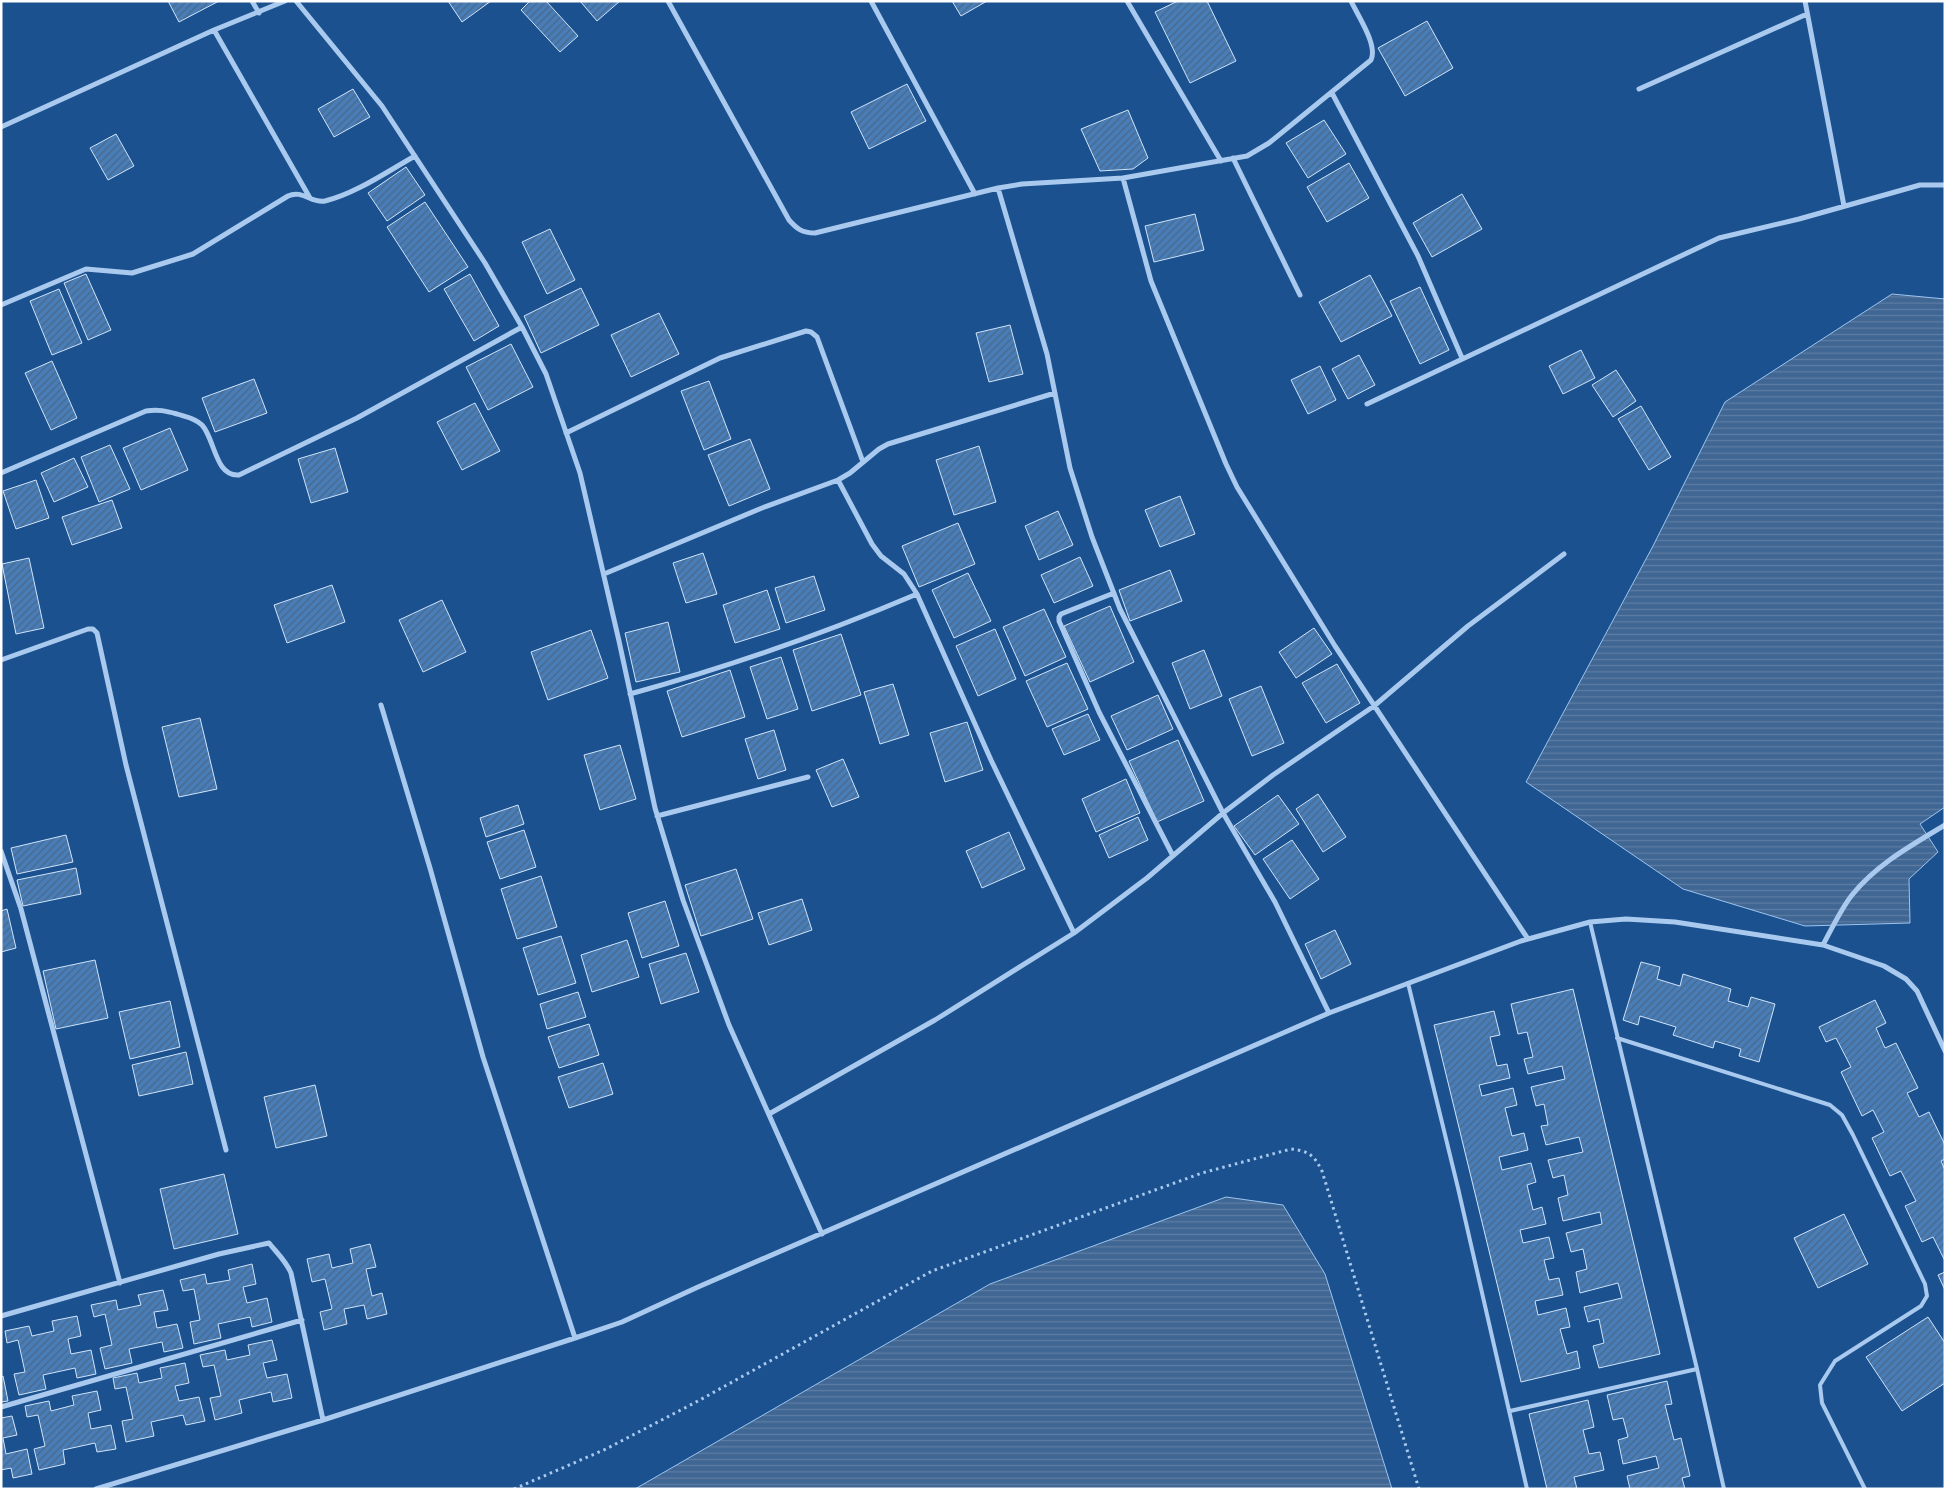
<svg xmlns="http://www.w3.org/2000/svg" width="1946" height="1490" font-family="Raleway,sans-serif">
<defs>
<pattern id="water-rules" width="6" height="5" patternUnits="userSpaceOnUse" patternTransform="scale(1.25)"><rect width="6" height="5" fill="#406693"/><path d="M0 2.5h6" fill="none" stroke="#5d7da3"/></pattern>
<pattern id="building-hatch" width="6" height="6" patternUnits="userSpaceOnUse" patternTransform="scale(1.25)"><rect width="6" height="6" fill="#487db8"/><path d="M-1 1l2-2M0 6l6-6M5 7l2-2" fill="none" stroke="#4a6787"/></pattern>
</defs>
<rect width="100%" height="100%" fill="#1b518f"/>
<!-- water -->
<path fill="url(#water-rules)" stroke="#9cc5f0" d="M1892,294L1945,299V807L1920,824L1938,852L1909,879L1910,923L1805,926L1683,889L1526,782L1653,546L1725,402Z
M1226,1197L1283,1205L1325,1274L1392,1489H635L990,1284Z"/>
<!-- building -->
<path fill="url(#building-hatch)" stroke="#cfe4fa" d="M168,1H219L179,22Z
M448,1H491L462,22Z
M530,1H546L578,36L560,52L521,10Z
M580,1H620L597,21Z
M952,1H987L961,16Z
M1178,1H1207L1236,61L1190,83L1155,12Z
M1427,21L1453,68L1405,96L1378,48Z
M907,84L926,121L869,149L851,112Z
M353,89L370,117L334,137L318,109Z
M1128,110L1148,158L1133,169L1100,171L1081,129Z
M1324,120L1346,154L1308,178L1286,143Z
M116,134L134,166L108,180L90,148Z
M1349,163L1369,198L1327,222L1307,187Z
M406,167L425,195L387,221L368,193Z
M1462,194L1482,229L1432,257L1413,223Z
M425,202L468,267L429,292L387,227Z
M1195,214L1204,250L1154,262L1145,226Z
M550,229L575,280L547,294L522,242Z
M86,274L111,330L88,340L64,283Z
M470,274L499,326L474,341L444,289Z
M1370,275L1392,316L1341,342L1319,302Z
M1420,287L1449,350L1420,364L1390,301Z
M581,288L599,325L541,353L524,316Z
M59,289L82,343L52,355L30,301Z
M659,313L679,354L631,377L611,335Z
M1010,325L1023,374L989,382L976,333Z
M511,344L533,387L488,410L466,367Z
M1581,350L1595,378L1563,394L1549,366Z
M1359,355L1375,385L1348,399L1332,369Z
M52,361L77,418L51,430L25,373Z
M1320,366L1336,400L1308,414L1291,380Z
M1616,370L1636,401L1613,417L1592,385Z
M254,379L267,413L215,432L202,398Z
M709,381L731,439L704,450L681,391Z
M475,403L500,451L462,470L437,422Z
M1641,406L1671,457L1649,470L1618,419Z
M170,428L188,470L141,490L123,448Z
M750,439L770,489L729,506L708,455Z
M110,445L130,489L99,502L81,457Z
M979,446L996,502L954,515L936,460Z
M335,448L348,492L311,503L298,459Z
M74,458L88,487L54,502L41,473Z
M36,480L49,518L16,529L3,491Z
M1180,496L1195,534L1160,547L1145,510Z
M112,500L122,528L72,545L62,517Z
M1058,511L1073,545L1039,560L1025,526Z
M958,523L975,564L919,587L902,546Z
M703,553L717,594L686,603L673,563Z
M1080,557L1093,586L1054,603L1041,575Z
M29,558L44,628L16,634L2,564Z
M1170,570L1182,601L1130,621L1119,590Z
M968,573L991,621L954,638L932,590Z
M814,576L825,610L786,623L775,588Z
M332,585L345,622L287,643L274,605Z
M767,590L780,629L735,643L723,605Z
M442,600L466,652L423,672L399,620Z
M1110,606L1134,662L1090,682L1064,626Z
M1044,609L1066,657L1025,676L1003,627Z
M668,622L680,672L636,682L625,633Z
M1314,628L1332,654L1296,678L1279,652Z
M995,629L1016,679L978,696L956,646Z
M591,630L608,678L548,700L531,652Z
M841,634L861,695L812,711L793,650Z
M1204,650L1222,696L1190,709L1172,663Z
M781,657L798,709L767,719L750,667Z
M1067,663L1088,709L1047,727L1026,681Z
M1337,664L1360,703L1326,723L1302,683Z
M730,670L745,717L682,737L667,691Z
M893,684L909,735L880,744L864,692Z
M1261,686L1284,743L1252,756L1229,699Z
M1158,695L1173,729L1127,750L1111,716Z
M1088,714L1100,740L1064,755L1052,729Z
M200,718L217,789L179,797L162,727Z
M967,722L983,770L945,782L930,733Z
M774,730L786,770L758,779L745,739Z
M1178,740L1204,801L1157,822L1129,761Z
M620,745L636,799L600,810L584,755Z
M843,759L859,797L832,807L816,770Z
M1126,779L1140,813L1096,832L1082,799Z
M1318,794L1346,837L1323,852L1296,809Z
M1278,795L1299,824L1255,855L1234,826Z
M518,805L524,824L486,837L480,818Z
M1138,817L1148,840L1109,858L1099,835Z
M524,830L536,867L500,879L487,842Z
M1009,832L1025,869L982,888L966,851Z
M66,835L73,862L17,874L11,848Z
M1292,840L1319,879L1290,899L1263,859Z
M76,868L81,894L23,906L17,880Z
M736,869L753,919L701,936L685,885Z
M541,876L557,927L517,939L501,889Z
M802,899L812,930L769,945L758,913Z
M665,901L679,946L642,958L628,913Z
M7,909L16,948L1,952V911Z
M1335,930L1351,964L1321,979L1305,944Z
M561,936L576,983L538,995L523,948Z
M627,940L639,977L592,992L581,955Z
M686,953L699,992L661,1004L649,964Z
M95,960L108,1018L56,1029L43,971Z
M1641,962L1660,967L1657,979L1680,986L1683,974L1731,989L1728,1001L1748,1007L1751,997L1775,1004L1759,1062L1739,1056L1741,1049L1715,1041L1713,1048L1673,1035L1676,1027L1640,1016L1638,1025L1623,1020Z
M1573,989L1660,1354L1599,1368L1593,1346L1604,1343L1599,1319L1588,1322L1584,1307L1622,1298L1618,1283L1580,1293L1576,1272L1587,1269L1583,1249L1571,1252L1566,1233L1602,1224L1600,1212L1563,1221L1558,1198L1568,1195L1564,1175L1553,1178L1548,1160L1583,1152L1579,1137L1546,1145L1541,1126L1548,1125L1544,1104L1536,1106L1531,1087L1565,1079L1562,1066L1528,1074L1524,1059L1533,1057L1527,1032L1518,1034L1511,1004Z
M578,992L586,1017L547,1029L540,1004Z
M1875,1000L1886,1023L1876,1028L1885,1048L1896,1043L1918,1088L1907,1093L1919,1117L1929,1112L1945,1145V1159L1941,1161L1945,1170V1261L1933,1237L1922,1242L1905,1206L1916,1201L1901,1171L1890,1176L1872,1138L1884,1132L1873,1110L1862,1116L1841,1072L1851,1067L1836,1038L1826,1042L1819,1027Z
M170,1001L180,1047L130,1059L119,1012Z
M1494,1011L1500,1035L1490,1037L1497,1066L1507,1064L1510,1078L1479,1085L1482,1096L1513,1088L1517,1105L1505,1108L1512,1136L1524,1133L1528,1150L1499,1157L1502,1170L1531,1163L1536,1182L1527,1185L1533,1210L1542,1207L1546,1224L1520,1230L1523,1243L1549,1237L1554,1258L1544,1260L1549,1280L1559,1278L1563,1295L1535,1301L1538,1315L1566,1308L1570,1327L1560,1329L1567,1354L1577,1351L1580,1368L1521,1382L1434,1025Z
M589,1024L599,1055L559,1068L548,1037Z
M186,1052L193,1084L139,1096L132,1065Z
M603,1063L613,1094L569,1108L558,1077Z
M315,1085L327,1136L276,1148L264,1097Z
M224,1174L238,1234L174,1249L160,1189Z
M1844,1214L1868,1264L1818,1288L1794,1238Z
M370,1244L376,1267L366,1269L372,1296L382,1293L387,1314L367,1319L364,1305L344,1309L347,1324L324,1330L320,1312L332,1309L325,1279L312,1282L307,1259L329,1254L332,1268L353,1263L350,1249Z
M252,1264L256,1284L243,1287L247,1303L267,1298L272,1322L252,1327L250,1317L218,1324L221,1338L194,1344L190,1322L200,1320L194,1289L183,1291L180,1280L205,1274L207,1284L230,1280L228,1270Z
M1945,1272V1290L1938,1275Z
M163,1290L168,1310L154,1312L157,1328L177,1324L183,1348L164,1352L162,1342L129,1349L132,1363L105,1369L100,1348L112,1345L105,1314L94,1317L91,1305L116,1300L118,1310L141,1305L138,1295Z
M77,1316L81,1336L68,1339L71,1354L91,1350L96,1374L77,1378L75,1368L43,1375L46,1389L19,1395L14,1374L25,1372L18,1340L7,1343L5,1331L29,1326L32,1336L54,1331L52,1321Z
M1928,1317L1945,1343V1383L1902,1411L1866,1357Z
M272,1340L277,1360L263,1363L267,1378L287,1374L292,1398L273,1402L271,1392L239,1400L242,1413L215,1420L210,1398L221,1396L214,1365L203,1367L200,1355L225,1350L227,1360L250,1355L248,1345Z
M185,1363L189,1383L175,1386L179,1401L199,1397L205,1421L186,1425L183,1415L151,1422L154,1436L126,1442L122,1421L133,1419L126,1387L115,1389L113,1378L137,1373L139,1383L162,1378L160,1368Z
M3,1376L8,1401L1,1402V1377Z
M1667,1381L1672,1404L1665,1405L1674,1440L1681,1438L1690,1476L1682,1478L1685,1489H1630L1627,1476L1659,1468L1656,1456L1623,1464L1618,1440L1628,1437L1623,1418L1613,1420L1607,1395Z
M97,1391L101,1410L88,1413L91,1429L111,1425L116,1449L97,1452L95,1443L63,1450L65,1464L39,1470L34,1449L45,1446L38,1415L27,1417L25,1406L49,1401L51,1411L74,1405L72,1396Z
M1588,1400L1594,1427L1583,1430L1589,1454L1600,1452L1604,1470L1574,1477L1577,1489H1547L1529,1414Z
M12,1416L17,1435L3,1438L6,1454L27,1449L32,1474L13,1478L11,1468L1,1470V1418Z"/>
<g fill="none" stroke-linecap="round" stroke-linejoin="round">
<!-- path -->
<path stroke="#a9caee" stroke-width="3" stroke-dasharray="2.5 4" stroke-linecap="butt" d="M514,1489L606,1449L698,1401L932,1271L1202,1173L1291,1149C1309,1151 1314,1155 1322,1171L1419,1489"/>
<!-- service -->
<path stroke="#a9caee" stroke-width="4" d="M1590,922L1697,1369L1724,1489
M1408,983L1458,1188L1527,1489
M1617,1038L1830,1105L1842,1115L1853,1135L1925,1284L1927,1296L1921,1306L1835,1361L1820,1385L1822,1403L1865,1489
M1510,1411L1697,1369"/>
<!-- minor -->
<path stroke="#a9caee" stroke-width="5" d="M252,1L259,13
M296,1L382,106L485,263L522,327L546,374L580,473L619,641L655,808L683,900L729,1025L822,1234
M668,1L789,220C797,229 802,233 815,233L998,188L1022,184L1123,178L1247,156L1269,143L1371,60C1378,45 1358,16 1351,1
M871,1L975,194
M1127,1L1221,161
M1805,1L1844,206
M214,30L310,198
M1639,89L1807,14
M1332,93L1418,256L1462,358
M1,127L214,30L285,1
M1233,158L1300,295
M1123,178L1151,281L1226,464L1237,487L1335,646L1528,939
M998,188L1047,354L1070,468L1092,537L1120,609L1223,813L1275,902L1329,1013
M1,305L86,269L132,273L193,254L288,196C302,189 312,204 325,201C355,194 388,171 415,156
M1367,404L1719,238L1799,219L1920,185H1945
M566,433L720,358L806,331L811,332L817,337L863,462
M1,473L146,411C158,409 166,411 177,414C186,417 195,418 202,425C215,439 215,477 239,475L357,418L522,327
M838,480L872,544L881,556L904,574L917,594L991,760L1074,933
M604,574L762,508L838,480L850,473L879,449L888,444L1055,393
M1114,593L1061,614L1059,617V621L1099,712L1173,856
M1,660L88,629H93L97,633L126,765L226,1150
M630,694C728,667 823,634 917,594
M381,705L430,868L483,1057L575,1338
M657,816L808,777
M1,851L21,909L120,1283
M1823,945C1832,928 1841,909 1852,895C1877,864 1912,845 1945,825
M769,1114L935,1020L1074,933L1147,878L1223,813L1273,775L1374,706L1468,626L1564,554
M1,1316L219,1254L269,1243C277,1253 286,1261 291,1273L323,1420
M1,1407L302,1320
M96,1489L323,1420L575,1338L622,1322L698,1287L1329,1013L1521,941L1590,922L1626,919L1675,922L1823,945L1884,966L1906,979L1917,991L1945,1051"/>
</g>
<!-- border -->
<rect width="1946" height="1490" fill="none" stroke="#ffffff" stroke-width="5"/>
</svg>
